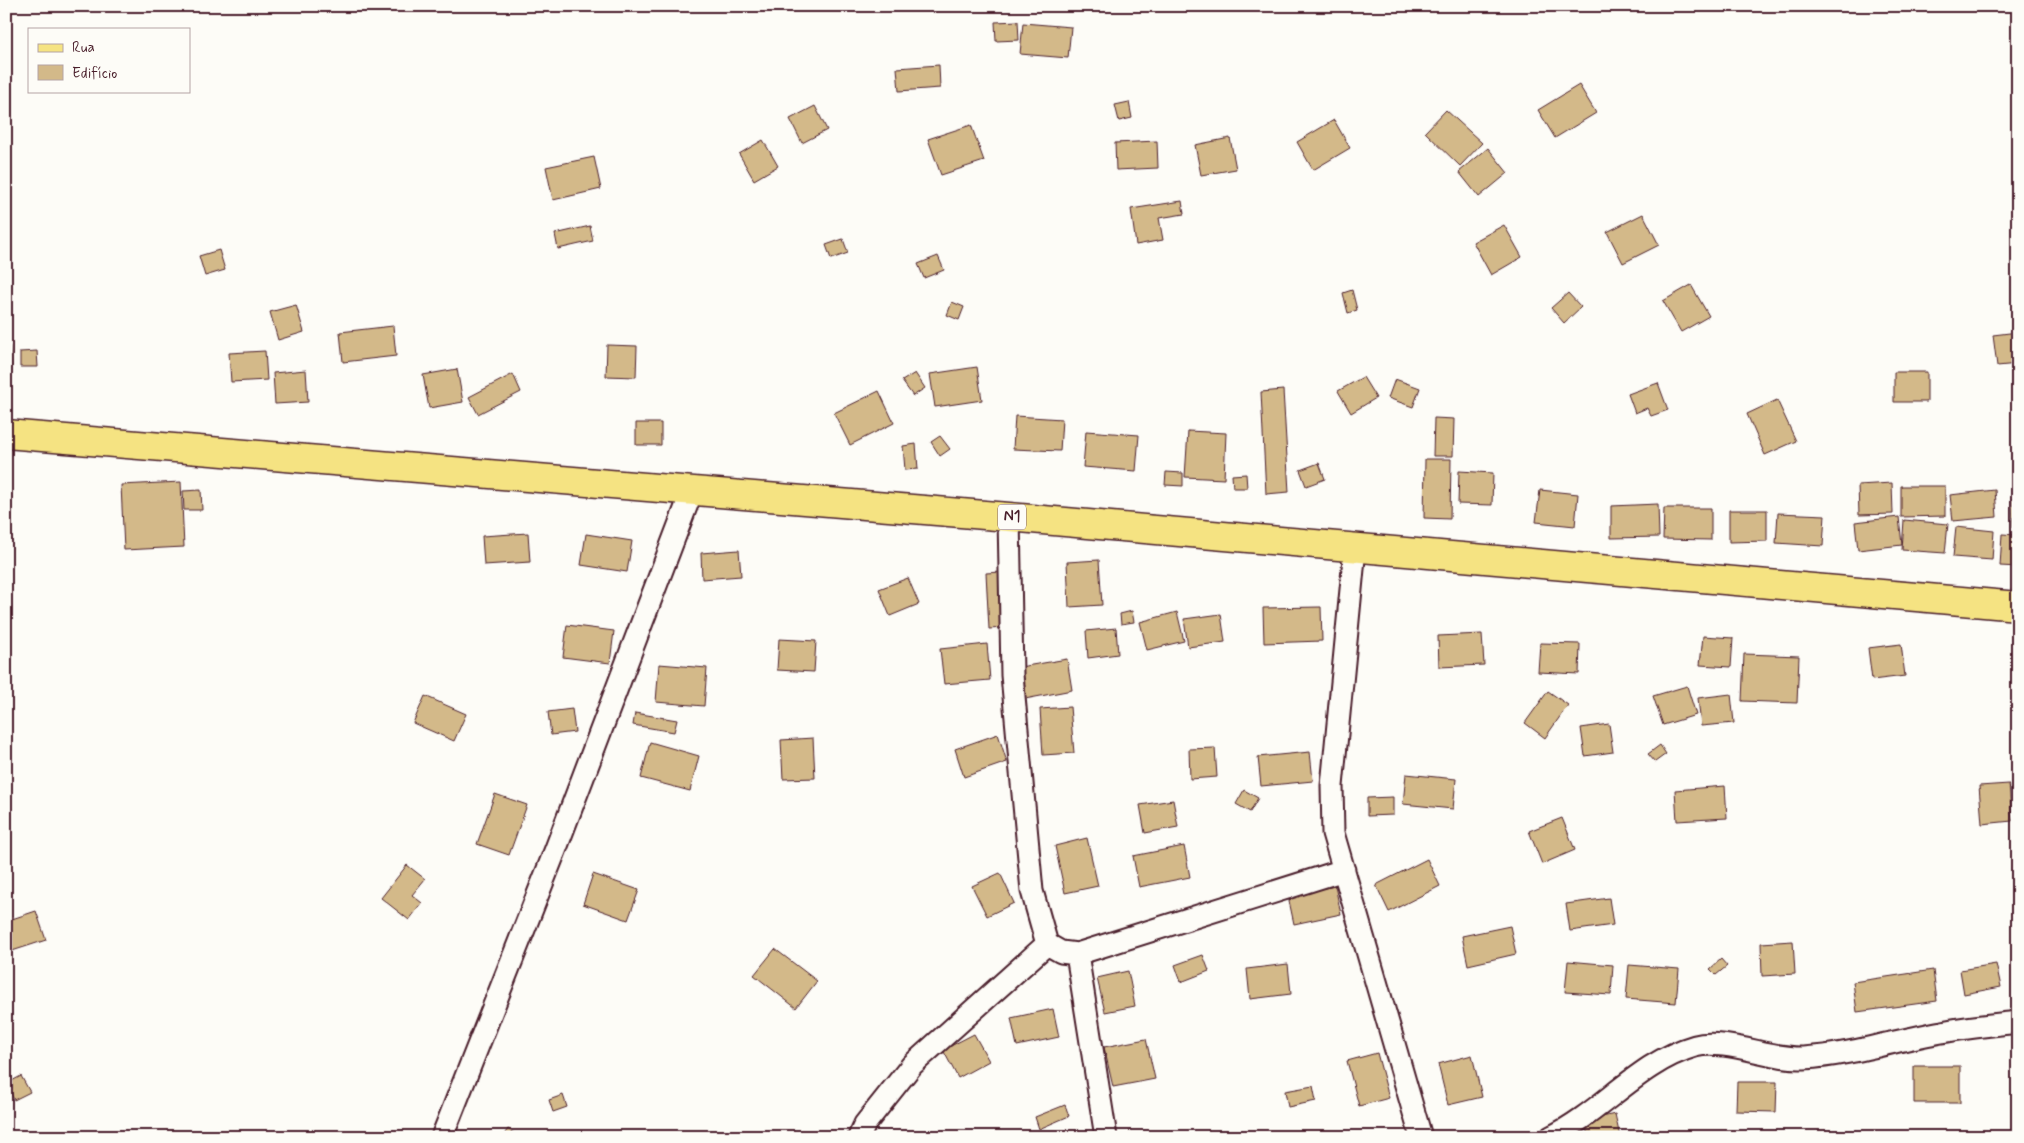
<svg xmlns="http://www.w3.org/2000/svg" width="2024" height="1143" font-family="Mynerve,sans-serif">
<rect width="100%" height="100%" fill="#fdfcf7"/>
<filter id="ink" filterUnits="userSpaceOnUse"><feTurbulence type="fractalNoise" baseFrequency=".02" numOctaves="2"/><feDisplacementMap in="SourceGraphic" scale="10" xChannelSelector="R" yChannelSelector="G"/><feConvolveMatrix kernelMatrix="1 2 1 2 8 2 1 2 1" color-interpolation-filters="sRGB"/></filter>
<g filter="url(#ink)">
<!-- building -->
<path fill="#d3b989" stroke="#4a1f2b" d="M1018,21L1019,40L996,41L995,22Z
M1023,23L1071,27L1068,58L1020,54Z
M939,65L940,88L899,91L897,68Z
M1579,85L1596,113L1555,138L1538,110Z
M1129,102L1132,118L1119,121L1115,105Z
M815,106L827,130L802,143L790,119Z
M1446,110L1482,143L1460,166L1425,132Z
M1334,120L1350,148L1313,170L1297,142Z
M971,125L984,161L941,175L928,139Z
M1230,138L1236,169L1201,175L1195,145Z
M763,140L778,166L754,180L739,154Z
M1157,141L1158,168L1116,170L1115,143Z
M1488,148L1508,173L1479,197L1459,172Z
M594,157L601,189L553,200L546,167Z
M1182,201L1184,214L1159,218L1163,240L1136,245L1131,209Z
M1643,214L1659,245L1623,263L1607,232Z
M1504,225L1522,257L1491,275L1473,242Z
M590,226L593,241L558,249L555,234Z
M843,239L848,253L831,259L826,245Z
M219,250L225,270L205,276L199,256Z
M938,256L944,270L924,278L918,264Z
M1691,285L1709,316L1681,332L1663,301Z
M1352,290L1357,310L1348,313L1343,293Z
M1568,293L1581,307L1564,323L1551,308Z
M952,302L964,307L959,320L947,315Z
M296,305L304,332L278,340L270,312Z
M393,326L396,356L343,362L340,332Z
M2018,332V364L1997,366L1993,335Z
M6,338H9L11,367H6Z
M607,345L637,346L636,377L606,376Z
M37,351L38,367H20V352Z
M265,351L267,380L231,382L229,353Z
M977,367L982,400L935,407L930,374Z
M457,369L463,402L429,408L423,375Z
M306,370L308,402L275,404L273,373Z
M1894,372H1927V402H1894Z
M915,373L925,388L913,396L902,381Z
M513,374L521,392L478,414L469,397Z
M1363,377L1376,398L1351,413L1338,391Z
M1395,379L1420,388L1413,407L1388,398Z
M1658,383L1668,410L1651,416L1647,408L1635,413L1628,394Z
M1283,390L1289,492L1266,494L1261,392Z
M879,391L894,423L850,445L834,413Z
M1777,400L1796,441L1765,455L1747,414Z
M1015,416L1062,419L1060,451L1013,449Z
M1434,418L1454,419L1453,456H1433Z
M636,423H661V445H636Z
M1086,431L1139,435L1136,471L1083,467Z
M1188,431L1226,433L1224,479L1185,477Z
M940,436L950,449L940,456L931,442Z
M916,444L918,469L905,470L903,446Z
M1425,459H1451L1450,519L1424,518Z
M1319,463L1325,479L1306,486L1300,470Z
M1459,471L1493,473L1492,505L1458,504Z
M1166,472L1183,473V486L1165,485Z
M1246,474L1247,488H1233L1232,475Z
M181,482L184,547L124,550L121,485Z
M1892,483L1893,514L1859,515L1858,485Z
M1901,486H1945V516L1901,517Z
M201,490L202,510H184L183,491Z
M1540,490L1578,494L1575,526L1536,522Z
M1995,490L1997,517L1953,521L1950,495Z
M2012,498H2018V527H2013Z
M1658,504L1659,537L1611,538V506Z
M1664,508H1711V540L1663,539Z
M1729,510H1767V541L1729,542Z
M1778,513L1825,515L1823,546L1776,543Z
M1899,517L1902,545L1858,550L1855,522Z
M1904,520L1948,524L1945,553L1902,550Z
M1956,527L1994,531L1992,560L1953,557Z
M528,533L530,562L484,565L482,536Z
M586,534L632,541L627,572L581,565Z
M2002,534L2018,535V567L2000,566Z
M739,550L741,576L702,579L701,553Z
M1099,560L1102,605L1069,607L1067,562Z
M1001,572L1004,628L989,629L986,573Z
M908,578L919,604L890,616L879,589Z
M1321,607L1322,641L1264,643L1263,608Z
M1132,611L1134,622L1121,624L1120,614Z
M1177,612L1184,641L1147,650L1140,622Z
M1221,614L1225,642L1188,647L1184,619Z
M567,625L614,631L610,663L563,657Z
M1116,628L1118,654L1088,658L1086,631Z
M1482,634L1484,665L1439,667L1438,636Z
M1703,636L1733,638L1731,667L1700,665Z
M779,639L816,641L814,672L777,670Z
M1540,643L1580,644L1579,674L1538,672Z
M987,644L990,680L944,684L940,649Z
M1901,644L1905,676L1872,680L1868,648Z
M1744,654L1799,656L1797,703L1742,701Z
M1067,659L1072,690L1025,699L1020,667Z
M659,664L707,668L704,706L656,702Z
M1687,686L1696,715L1663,725L1653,696Z
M1548,691L1568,705L1545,738L1525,723Z
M1731,694L1734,723L1701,726L1698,698Z
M425,696L466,714L454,741L413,723Z
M1070,707L1074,753L1043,755L1040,709Z
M572,709L575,732L551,735L548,712Z
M635,713L677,720L674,732L633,725Z
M1609,724L1613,752L1585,756L1581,728Z
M998,734L1007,762L964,777L955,749Z
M813,738L815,778L783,779L781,740Z
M650,742L699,756L690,791L641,778Z
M1660,745L1666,754L1655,762L1648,754Z
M1215,748L1217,777L1190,779L1189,749Z
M1310,752L1313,781L1261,786L1258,757Z
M1406,774L1456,779L1453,809L1403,804Z
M2009,784L2012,821L1982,824L1979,786Z
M1725,786L1727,818L1677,821L1675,790Z
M1244,790L1258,798L1250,812L1236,804Z
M495,794L527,805L509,855L477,844Z
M1393,797V815L1367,816V798Z
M1173,800L1178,827L1145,833L1140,805Z
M1562,818L1575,850L1542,864L1529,831Z
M1087,838L1098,886L1065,893L1055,846Z
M1184,846L1190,877L1139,887L1133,856Z
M1427,859L1440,886L1389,912L1376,885Z
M407,865L425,879L412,895L422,903L409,920L381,898Z
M1000,873L1014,903L987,916L972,886Z
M593,874L639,890L628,920L583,904Z
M1335,886L1341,914L1294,924L1288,896Z
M1609,898L1613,925L1570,931L1566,904Z
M36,911L46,940L6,953V921Z
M1510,926L1516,954L1468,965L1462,936Z
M1793,941L1795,974L1762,976L1761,943Z
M775,949L817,981L796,1008L754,975Z
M1203,955L1209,971L1181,982L1175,965Z
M1721,959L1727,966L1716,975L1710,969Z
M1568,961L1613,965L1611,995L1565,992Z
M1288,964L1291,994L1250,999L1247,969Z
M1996,964L2001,987L1964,994L1960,970Z
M1629,965L1679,969L1676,1003L1626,999Z
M1933,970L1937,1001L1857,1012L1853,982Z
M1128,971L1135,1006L1105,1012L1097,978Z
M1053,1009L1059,1037L1017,1046L1011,1018Z
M974,1034L989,1061L958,1078L943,1050Z
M1146,1039L1155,1079L1113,1087L1104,1047Z
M1377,1053L1389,1098L1359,1106L1347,1061Z
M1472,1055L1482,1097L1448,1105L1438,1064Z
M1914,1066H1960V1103H1914Z
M21,1076L30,1092L14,1100L6,1084Z
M1737,1082H1777L1776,1112L1736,1111Z
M1313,1086L1316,1101L1288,1107L1285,1091Z
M563,1095L567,1107L553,1112L549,1100Z
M1065,1105L1069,1116L1039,1129L1035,1117Z
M1615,1114L1620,1137H1588L1585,1121Z
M508,1129L519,1137H502Z"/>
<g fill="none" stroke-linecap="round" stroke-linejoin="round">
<!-- minor casing -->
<g stroke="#4a1f2b" stroke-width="25">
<path id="minor" d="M1009,517L1012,675L1032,891L1047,944L1061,952L1077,954L1344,870
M1355,548L1332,786L1333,833L1421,1137
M1077,954L1106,1137
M442,1137L555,851L692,491
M859,1137L865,1124L912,1065L1047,944
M1551,1137C1602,1112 1639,1062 1695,1046C1725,1038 1773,1060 1804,1058C1851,1055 1896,1040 1942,1032C1967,1027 1993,1025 2018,1022"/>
</g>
<!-- primary casing -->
<g stroke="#4a1f2b" stroke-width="31">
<path id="primary" d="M6,434L1009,517L2018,606"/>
</g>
<!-- minor -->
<use href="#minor" stroke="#fdfcf7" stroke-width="21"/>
<!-- primary -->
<use href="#primary" stroke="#f5e382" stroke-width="28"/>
</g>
</g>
<g text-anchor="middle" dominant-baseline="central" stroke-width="4" stroke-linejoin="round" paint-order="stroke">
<!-- shield labels -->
<rect fill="#fdfcf7" stroke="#806168" stroke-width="1" x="998" y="504.5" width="28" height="25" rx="4"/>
<g font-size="15" font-weight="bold" fill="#4a1f2b">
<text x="1012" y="517">N1</text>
</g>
</g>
<!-- margin -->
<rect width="2024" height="1143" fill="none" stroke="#fdfcf7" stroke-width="25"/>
<rect x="12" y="12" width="1999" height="1118" fill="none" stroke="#4a1f2b" stroke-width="2" filter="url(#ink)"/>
<!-- legend -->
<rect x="28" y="28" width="162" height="65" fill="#fdfcf7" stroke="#b5a4a5"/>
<rect x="38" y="44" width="25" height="8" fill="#f5e382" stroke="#b5a4a5"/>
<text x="72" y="52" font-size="15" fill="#4a1f2b">Rua</text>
<rect x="38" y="65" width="25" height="15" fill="#d3b989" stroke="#b5a4a5"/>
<text x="72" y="78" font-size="15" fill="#4a1f2b">Edifício</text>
</svg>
